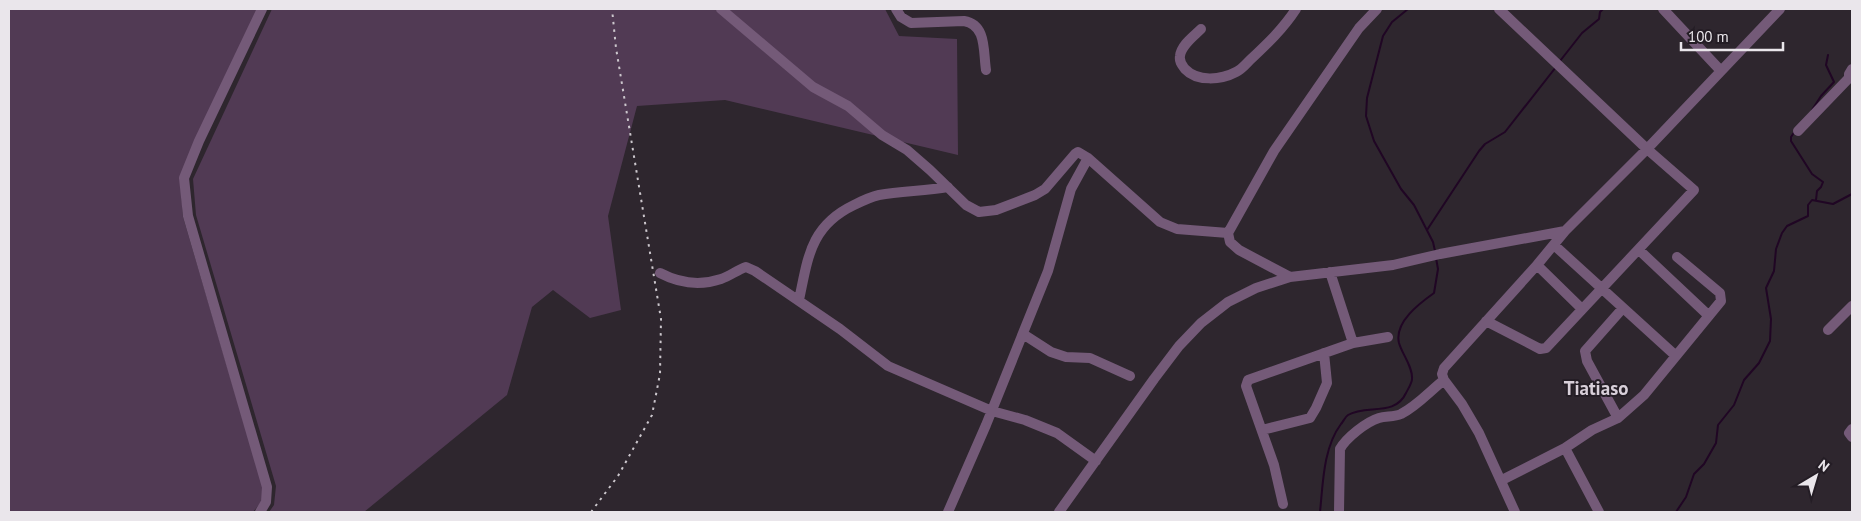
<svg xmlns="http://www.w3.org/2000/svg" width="1861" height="521" font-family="'PT Sans',sans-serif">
<rect width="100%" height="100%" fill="#2e262e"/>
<!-- green -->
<path fill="#513a54" d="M9,9H258L180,177L183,217L263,488L262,501L253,512H9Z
M272,9H885L899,36L957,39L958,155L725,100L637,106L608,216L621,310L590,318L553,290L532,307L507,395L364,512H269L274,505L276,486L196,215L193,179Z"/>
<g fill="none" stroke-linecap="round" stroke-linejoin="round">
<!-- stream -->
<path stroke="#200624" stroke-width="2" d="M1408,9L1392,22L1383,36L1367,98L1366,116L1374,141L1401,189L1414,205L1433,242L1435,251
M1560,61L1582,33L1599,19L1600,12L1603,9
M1812,110L1821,96L1834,82L1826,65L1828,55
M1795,131L1791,137V141L1812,174L1823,182L1821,187L1817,191L1816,200
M1427,230L1479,151L1485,144L1505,132L1556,67
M1320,512C1323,484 1323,448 1341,424C1343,422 1345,417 1348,415C1366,404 1395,417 1406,393C1408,389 1412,383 1412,379C1413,367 1402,354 1399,343C1394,322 1420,303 1434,293L1438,269L1436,258
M1676,512L1686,497L1694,474L1704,464L1716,443L1718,425L1734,405L1744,380L1759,363L1770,341L1771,319L1766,288L1774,271L1776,249L1782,233L1787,226L1808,216V205L1812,200L1833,204L1852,194"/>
<!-- minor -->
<path stroke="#745a78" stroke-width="10" d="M721,9L813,87L848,106L882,135L907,150L930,170L966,205L979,212L996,210L1035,195L1045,189L1075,154L1078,152L1088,158L1160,222L1177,229L1228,233
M896,9L901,17L911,23L964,21C987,25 983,51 986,70
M1663,9L1721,71
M1201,29C1194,36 1181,45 1180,56C1179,62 1182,65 1185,69C1197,82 1221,80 1236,72C1241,70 1246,64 1250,60C1267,44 1283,29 1296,9
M1798,131L1849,78V74L1852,69
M1554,245L1676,356
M1639,250L1708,315
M1537,265L1582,309
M1330,272L1353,343
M660,273C679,283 700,286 721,279C730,276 737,270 746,267L755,271L840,329L888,366L992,411L1025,420L1057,433L1096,461
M1290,277L1239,250L1230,242L1228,233L1274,151L1359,28L1377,9
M799,300C808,258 810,226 854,205C862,201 870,197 879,195C901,191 925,191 948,187
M1486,321L1540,349L1546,348L1694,190L1647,149L1499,9
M1828,330L1852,306
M1023,334L1051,352L1066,357L1090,358L1130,376
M1618,418L1587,361L1585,351L1623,308
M1852,429L1849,433L1852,437
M1262,430L1310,418L1316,408L1327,383L1324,353
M1565,448L1599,512
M1502,480L1565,448L1592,430L1618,418L1644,395L1721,301L1720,293L1677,257
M1283,504L1274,465L1246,386L1248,380L1353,343L1388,337
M260,512L266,502L267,487L188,216L184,178L199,141L262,9
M948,512L986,425L1048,271L1071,189L1088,158
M1059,512L1154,379L1179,346L1201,323L1228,302L1256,288L1290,277L1393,265L1440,254L1565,231
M1339,512L1340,449C1346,438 1366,422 1379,418C1386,416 1394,417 1401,414C1417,406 1430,391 1444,380
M1515,512L1479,433L1462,404L1444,380L1442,374L1444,368L1537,265L1565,231L1647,149L1780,9"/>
<!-- rail -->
<path stroke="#ccc7cd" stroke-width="2" stroke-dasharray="2.5 5" stroke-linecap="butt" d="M591,512L618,476L652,415L660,374L661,319L616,48L612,9"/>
</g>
<g text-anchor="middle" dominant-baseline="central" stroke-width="4" stroke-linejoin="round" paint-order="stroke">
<!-- district labels -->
<g font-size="19" font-weight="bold" fill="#d8cfd9" stroke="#241d25">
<text x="1596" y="388">Tiatiaso</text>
</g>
</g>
<!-- border -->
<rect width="1861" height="521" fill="none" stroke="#eae6eb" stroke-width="20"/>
<!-- north arrow -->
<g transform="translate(1816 476) rotate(38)" stroke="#241d25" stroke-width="4" paint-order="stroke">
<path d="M0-4L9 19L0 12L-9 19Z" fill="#eae6eb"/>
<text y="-8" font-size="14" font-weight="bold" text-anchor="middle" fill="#eae6eb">N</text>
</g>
<!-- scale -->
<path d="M1681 42v8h102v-8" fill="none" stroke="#eae6eb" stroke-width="2.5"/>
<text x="1688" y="42" font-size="15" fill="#eae6eb" stroke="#241d25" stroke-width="4" paint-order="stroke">100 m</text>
</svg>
